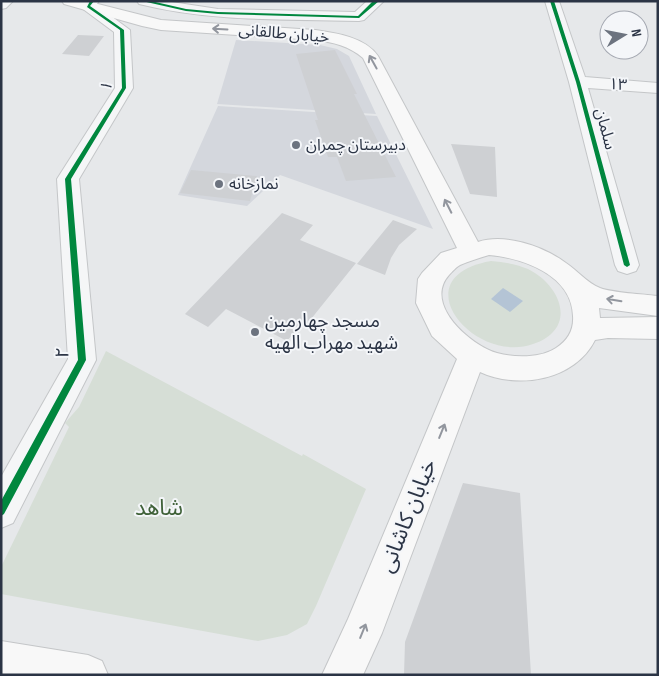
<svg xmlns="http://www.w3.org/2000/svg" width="659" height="676" font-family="'Sofia Sans Condensed','Noto Sans Arabic',sans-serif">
<rect width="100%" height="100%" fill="#e6e8ea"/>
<!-- built -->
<path fill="#d4d7dd" d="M236,40L320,45L337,49L349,56L376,114L217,104Z
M218,106L377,116L433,229L280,175L247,206L178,195Z"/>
<!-- green -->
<path fill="#d6ded6" d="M491,261C504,262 516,264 528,269C562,286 578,329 533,344C474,365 400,277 491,261Z
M106,351L302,456L303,454L366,489L316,606L307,624L287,635L258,641L1,594V567L69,427L65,423L79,407Z"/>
<!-- water -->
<path fill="#b4c4d5" d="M503,288L523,301L510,312L491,299Z"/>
<!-- building -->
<path fill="#ced0d3" d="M78,35L104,36L89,56L62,54Z
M335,50L357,94H354L396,177L346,181L337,157H328L315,120H318L296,54Z
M451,144L495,147L497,197L470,194Z
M191,170L257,176L250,201L180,193Z
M282,213L313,225L300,240L356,263L307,324L303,322L287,341L226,309L208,327L185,314Z
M393,220L417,229L399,245L391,258L385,275L357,264Z
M463,483L520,493L531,675H404L405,642Z"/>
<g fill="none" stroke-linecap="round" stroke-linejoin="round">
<!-- street casing -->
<g stroke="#c4c6c8" stroke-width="2">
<path id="street" d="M1,1H13L6,8L1,9Z
M84,1H99L96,5L130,30L133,88L79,179L96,360L13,523L1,528V477L68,359L57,179L115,88L114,32L83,9L81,6Z
M137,1H165L218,9L355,12L367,1H384L364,20L359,21C285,19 211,22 139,4Z
M545,1H559L585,77L658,83V93L588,88L639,265L636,271L627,274L618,271L615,265L569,82Z"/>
</g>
<!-- secondary casing -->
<g stroke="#c4c6c8" stroke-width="2">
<path id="secondary" d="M62,1H86L161,20L315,30C336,33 365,37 378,56L478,242C505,233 543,246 566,263C577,270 587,283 600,288C614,293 642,294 658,296V316L599,308L600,318L658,317V339L608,338L595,340C575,380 519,390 480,372L382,633L363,675H322L348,619L457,359L432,336L416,303L418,279L422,273L441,253L457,248L363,58C349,46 333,42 315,40L161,30L142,26L64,4ZM489,255C523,258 572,275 573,316C574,330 568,340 556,348C541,358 515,358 497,353C470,345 423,304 449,275C452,272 456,267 460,265C469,261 479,258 489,255Z
M1,641L88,655L102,661L108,675H1Z"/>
</g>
<!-- street -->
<use href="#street" fill="#f5f6f7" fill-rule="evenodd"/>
<!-- secondary -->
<use href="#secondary" fill="#f8f8f8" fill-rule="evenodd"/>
<!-- cycleway casing -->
<g stroke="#f4f6f9" stroke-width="3">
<path id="cycleway" d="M90,1H94L90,6L124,30L126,88L71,179L86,360L4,514L1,516V501L78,360L65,179L122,88L120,30L87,7Z
M142,1H151L186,9L218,12L358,16L372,2L379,1L359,18L218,14L186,11Z
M550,1H554L580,82L630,265L627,267L624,265L576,82Z"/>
</g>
<!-- cycleway -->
<use href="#cycleway" fill="#00873e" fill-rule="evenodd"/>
</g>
<!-- one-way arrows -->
<defs><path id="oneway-shaft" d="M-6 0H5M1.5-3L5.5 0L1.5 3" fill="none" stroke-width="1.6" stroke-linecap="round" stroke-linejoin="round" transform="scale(1.25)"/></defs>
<g stroke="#92969e">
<use href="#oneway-shaft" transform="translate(220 29) rotate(-177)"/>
<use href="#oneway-shaft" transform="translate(373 62) rotate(-119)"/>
<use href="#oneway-shaft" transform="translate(448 206) rotate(-117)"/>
<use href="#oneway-shaft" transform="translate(614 300) rotate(-171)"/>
<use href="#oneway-shaft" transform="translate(442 431) rotate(-68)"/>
<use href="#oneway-shaft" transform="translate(363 631) rotate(-68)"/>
</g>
<!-- markers -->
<g fill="#6c737f" stroke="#f4f6f9" stroke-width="2">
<circle cx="296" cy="145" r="5"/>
<circle cx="219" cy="184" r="5"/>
<circle cx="255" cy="332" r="5"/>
</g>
<g text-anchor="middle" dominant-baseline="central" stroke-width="4" stroke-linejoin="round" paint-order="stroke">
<!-- far-street labels -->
<g font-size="16" fill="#2b3445" stroke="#f4f6f9">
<text transform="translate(284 34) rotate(5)">خیابان طالقانی</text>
<text transform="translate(618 85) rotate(5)">۱۳</text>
<text transform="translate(107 86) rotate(-71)">۱</text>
<text transform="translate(605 129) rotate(75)">سلمان</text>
</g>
<!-- far-poi labels -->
<g font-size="16" fill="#2b3445" stroke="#f4f6f9" text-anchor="start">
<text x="306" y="145">دبیرستان چمران</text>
<text x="229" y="184">نمازخانه</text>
</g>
<!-- poi labels -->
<g font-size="19" fill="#2b3445" stroke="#f4f6f9" text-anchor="start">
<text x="265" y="321">مسجد چهارمین<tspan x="265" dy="22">شهید مهراب الهیه</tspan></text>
</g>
<!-- street labels -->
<g font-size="19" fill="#2b3445" stroke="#f4f6f9">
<text transform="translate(63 353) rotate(-84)">۲</text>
</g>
<!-- near-park labels -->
<g font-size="22" fill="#3f6138" stroke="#f4f6f9">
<text x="159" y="508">شاهد</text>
</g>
<!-- near-street labels -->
<g font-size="22" fill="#2b3445" stroke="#f4f6f9">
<text transform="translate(408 516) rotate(-68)">خیابان کاشانی</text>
</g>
</g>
<!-- border -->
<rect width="659" height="676" fill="none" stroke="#2b3445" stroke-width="5"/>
<!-- north arrow -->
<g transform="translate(624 35) rotate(80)"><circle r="24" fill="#f4f6f9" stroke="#a4a8b1"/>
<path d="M0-4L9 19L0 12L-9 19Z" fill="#6c737f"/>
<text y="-8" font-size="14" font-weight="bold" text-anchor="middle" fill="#2b3445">N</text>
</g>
</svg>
